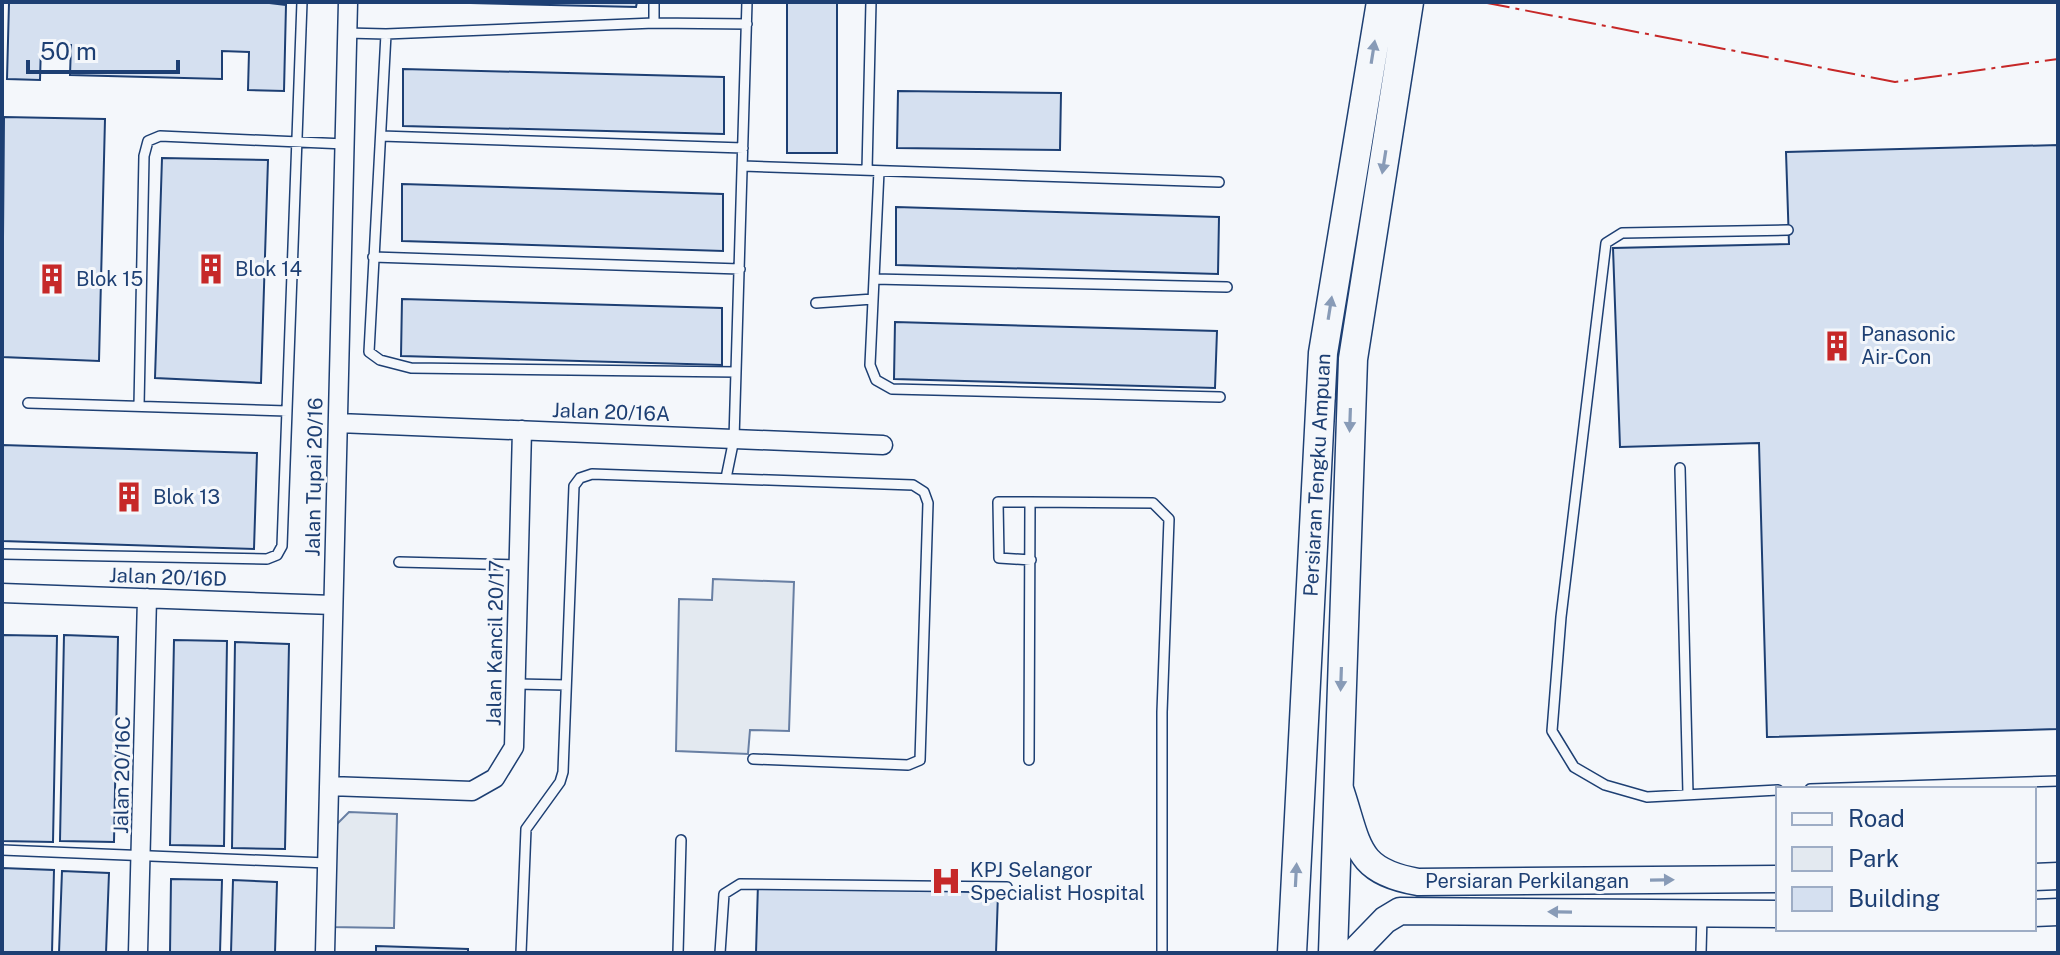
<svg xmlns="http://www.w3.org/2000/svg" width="2060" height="955" font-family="'Public Sans',sans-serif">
<rect width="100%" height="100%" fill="#f4f7fb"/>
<!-- green -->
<path fill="#e3e9f0" stroke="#687fa3" stroke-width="2" d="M713,579L794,582L789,731L750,730L748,754L676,751L679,599L712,600Z
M349,812L397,814L394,928L329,927L332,829Z"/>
<!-- building -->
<path fill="#d5e0f0" stroke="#1d3f73" stroke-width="2" d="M261,2L286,5L284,91L248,90L249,52L222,51V79L70,75L71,45H41L40,80L7,79L9,3Z
M430,2H637L636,7Z
M787,2H837V153H787Z
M403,69L724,77V134L403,126Z
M898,91L1061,93L1060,150L897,148Z
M4,117L105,119L99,361L2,357Z
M2058,145V729L1767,737L1759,443L1620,447L1613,248L1789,244L1786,152Z
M162,158L268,160L261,383L155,378Z
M402,184L723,194V251L402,241Z
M896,207L1219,217L1218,274L896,265Z
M402,299L722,308V365L401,356Z
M895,322L1217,331L1215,388L894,379Z
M2,445L257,453L254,549L2,541Z
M3,635L57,636L53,842L2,841Z
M64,635L118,637L114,842L60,841Z
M174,640L227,641L224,846L170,845Z
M235,642L289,644L285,849L232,848Z
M2,868L54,870L52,953H2Z
M62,871L109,873L106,953H59Z
M171,879L222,880L220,953H170Z
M233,880L277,882L275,953H231Z
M758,883L998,893L996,953H756Z
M376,946L468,949V953H376Z"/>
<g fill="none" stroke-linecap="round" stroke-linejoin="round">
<!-- service casing -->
<g stroke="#1d3f73" stroke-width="12">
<path id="service" d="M654,23V2
M347,33L386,34
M381,136L743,148
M743,166L1219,182
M867,170L871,2
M879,171L870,365L876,380L892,389L1220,397
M373,257L740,269
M874,279L1227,287
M816,303L873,299
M736,372L411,368L380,360L369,352L386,34L654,23L747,24
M28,403L287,411
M139,406L144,156L148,141L160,136L345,144
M1680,468L1688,794
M726,478L734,439L747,2
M1030,502H998L999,558L1031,560
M2,554L267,559L277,555L282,546L302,2
M399,562L519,565
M516,684L566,685
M1029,760L1030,502L1153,503L1169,519L1162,712V953
M1810,789L2058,781
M1778,790L1647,797L1605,785L1574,767L1552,731L1561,617L1606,243L1622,233L1788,230
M2,850L327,863
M521,953L526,829L560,782L563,772L574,486L580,478L592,474L913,485L924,492L928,503L920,760L908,765L753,759
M678,953L681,840
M720,953L724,894L740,884L1007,887
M1701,953L1702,915"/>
</g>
<!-- minor casing -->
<g stroke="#1d3f73" stroke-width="21">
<path id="minor" d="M338,423L883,445
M2,593L333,605
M329,786L472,791L495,778L514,747L522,430
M138,953L147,598
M325,953L348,2"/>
</g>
<!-- secondary casing -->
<g stroke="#1d3f73" stroke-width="29">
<path id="secondary" d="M1341,792C1359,847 1356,871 1418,882L1778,879
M2034,877L2058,876
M2034,913L2058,912
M1353,953L1385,920L1400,911L1778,914"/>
</g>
<!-- primary casing -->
<g stroke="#1d3f73" stroke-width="31">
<path id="primary" d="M1292,953L1323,353L1381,2
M1333,953L1353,359L1409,2"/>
</g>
<!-- service -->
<use href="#service" stroke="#f4f7fb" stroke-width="9"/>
<!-- minor -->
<use href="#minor" stroke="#f4f7fb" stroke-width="18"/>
<!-- secondary -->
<use href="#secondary" stroke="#f4f7fb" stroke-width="26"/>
<!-- primary -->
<use href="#primary" stroke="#f4f7fb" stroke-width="28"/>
<!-- power -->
<path stroke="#c62828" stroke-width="2" stroke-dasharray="28 6 4 6" stroke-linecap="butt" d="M1482,2L1895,82L2058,59"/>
</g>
<!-- one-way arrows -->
<defs><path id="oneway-solid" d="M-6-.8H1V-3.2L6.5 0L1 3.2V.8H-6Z" transform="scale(2)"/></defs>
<g fill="#889bb7">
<use href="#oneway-solid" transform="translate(1373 52) rotate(-81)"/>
<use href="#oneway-solid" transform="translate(1384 162) rotate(99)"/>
<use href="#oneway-solid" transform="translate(1330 308) rotate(-81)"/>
<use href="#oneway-solid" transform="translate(1350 420) rotate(92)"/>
<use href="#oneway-solid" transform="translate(1341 679) rotate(92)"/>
<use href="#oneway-solid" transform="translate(1296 875) rotate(-87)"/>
<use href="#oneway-solid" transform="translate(1662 880) rotate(-1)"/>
<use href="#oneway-solid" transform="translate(1560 912) rotate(-179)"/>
</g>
<!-- icons -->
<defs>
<g id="building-bare" transform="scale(2.4)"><path d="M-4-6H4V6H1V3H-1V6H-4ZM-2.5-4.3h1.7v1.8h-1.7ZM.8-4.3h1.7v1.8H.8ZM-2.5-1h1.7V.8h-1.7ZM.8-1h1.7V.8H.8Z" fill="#c62828" stroke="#f4f7fb" stroke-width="2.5" paint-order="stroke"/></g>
<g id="hospital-bare" transform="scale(2.4)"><path d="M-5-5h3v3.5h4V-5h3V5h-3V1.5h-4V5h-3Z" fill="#c62828" stroke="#f4f7fb" stroke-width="2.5" paint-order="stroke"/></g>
</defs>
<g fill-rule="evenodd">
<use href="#building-bare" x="211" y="269"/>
<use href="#building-bare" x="52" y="279"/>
<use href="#building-bare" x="1837" y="346"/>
<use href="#building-bare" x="129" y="497"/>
<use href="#hospital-bare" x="946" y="881"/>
</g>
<g text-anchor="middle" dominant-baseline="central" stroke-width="6" stroke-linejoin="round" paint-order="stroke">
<!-- poi labels -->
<g font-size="20" fill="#1d3f73" stroke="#f4f7fb" text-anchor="start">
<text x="235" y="269">Blok 14</text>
<text x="76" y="279">Blok 15</text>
<text x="1861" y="334">Panasonic<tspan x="1861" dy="23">Air-Con</tspan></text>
<text x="153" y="497">Blok 13</text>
<text x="970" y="870">KPJ Selangor<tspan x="970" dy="23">Specialist Hospital</tspan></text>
</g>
<!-- street labels -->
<g font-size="20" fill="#1d3f73" stroke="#f4f7fb">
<text transform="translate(611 412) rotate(2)">Jalan 20/16A</text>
<text transform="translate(1317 475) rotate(-87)">Persiaran Tengku Ampuan</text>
<text transform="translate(314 477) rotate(-89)">Jalan Tupai 20/16</text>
<text transform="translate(168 577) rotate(2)">Jalan 20/16D</text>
<text transform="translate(495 643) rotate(-89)">Jalan Kancil 20/17</text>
<text transform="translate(122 775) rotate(-89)">Jalan 20/16C</text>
<text x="1527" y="881">Persiaran Perkilangan</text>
</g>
</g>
<!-- border -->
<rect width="2060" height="955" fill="none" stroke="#1d3f73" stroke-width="8"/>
<!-- legend -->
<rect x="1776" y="787" width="260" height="144" fill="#f4f7fb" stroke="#9eadc5" stroke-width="2"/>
<rect x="1792" y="813" width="40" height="12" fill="#f4f7fb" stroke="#9eadc5" stroke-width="2"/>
<text x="1848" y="827" font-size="24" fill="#1d3f73">Road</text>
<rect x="1792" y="847" width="40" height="24" fill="#e3e9f0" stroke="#9eadc5" stroke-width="2"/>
<text x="1848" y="867" font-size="24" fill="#1d3f73">Park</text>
<rect x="1792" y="887" width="40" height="24" fill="#d5e0f0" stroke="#9eadc5" stroke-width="2"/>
<text x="1848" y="907" font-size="24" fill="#1d3f73">Building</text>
<!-- scale -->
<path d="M28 60v12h150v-12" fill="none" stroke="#1d3f73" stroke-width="4"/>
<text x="40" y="60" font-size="24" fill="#1d3f73" stroke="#f4f7fb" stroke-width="6" paint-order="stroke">50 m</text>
</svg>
